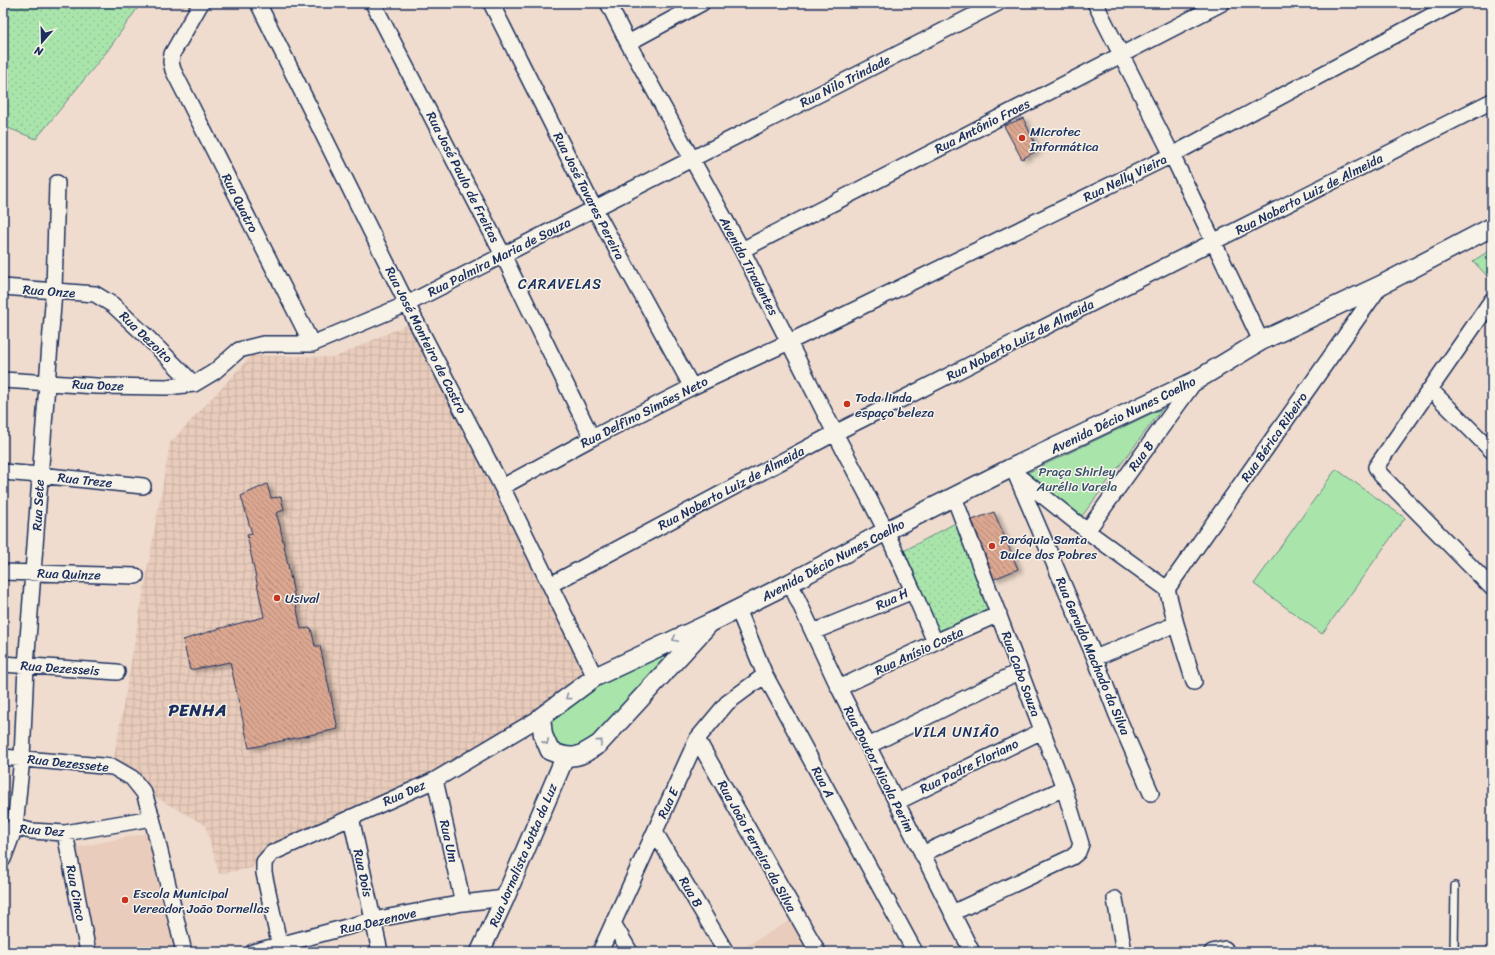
<svg xmlns="http://www.w3.org/2000/svg" width="1495" height="955" font-family="Sriracha,sans-serif">
<defs>
<pattern id="industrial-grid" width="8" height="8" patternUnits="userSpaceOnUse"><rect width="8" height="8" fill="#e9ccbb"/><path d="M0 4h8M4 0v8" fill="none" stroke="#c7b0a3"/></pattern>
<pattern id="grass-dots" width="8" height="8" patternUnits="userSpaceOnUse"><rect width="8" height="8" fill="#a9e5ab"/><path d="M2 2h.1M6 6h.1" fill="none" stroke="#91c596" stroke-width="1.8" stroke-linecap="round"/></pattern>
<pattern id="building-back-hatch" width="6" height="6" patternUnits="userSpaceOnUse"><rect width="6" height="6" fill="#dba790"/><path d="M-1 5l2 2M0 0l6 6M5-1l2 2" fill="none" stroke="#b18879"/></pattern>
<filter id="shadow"><feDropShadow dx="4.5" dy="2.5" stdDeviation="2" flood-color="#0004"/></filter>
</defs>
<rect width="100%" height="100%" fill="#efdcce"/>
<filter id="ink" filterUnits="userSpaceOnUse"><feTurbulence type="fractalNoise" baseFrequency=".025" numOctaves="2"/><feDisplacementMap in="SourceGraphic" scale="8" xChannelSelector="R" yChannelSelector="G"/><feConvolveMatrix kernelMatrix="1 2 1 2 8 2 1 2 1" color-interpolation-filters="sRGB"/></filter>
<g filter="url(#ink)">
<!-- built -->
<path fill="#e9ccbb" d="M152,832L176,952H95L74,848Z
M791,920L808,952H736Z"/>
<!-- industrial -->
<path fill="url(#industrial-grid)" d="M410,323L584,674L542,707L435,773L262,855L252,868L219,874L205,825L146,792L113,763L170,443L251,356L336,357Z"/>
<!-- grass -->
<path fill="url(#grass-dots)" stroke="#628a84" d="M3,3H141L108,50L36,139L3,126Z
M959,521L993,612L938,636L900,553Z"/>
<!-- park -->
<path fill="#a9e5ab" stroke="#628a84" d="M1492,249V281L1473,261Z
M1163,408L1082,516L1025,474Z
M1336,469L1405,518L1322,634L1254,584Z
M680,644L592,739C587,741 581,746 575,747C564,750 551,743 548,731C547,723 552,713 556,707Z"/>
<!-- building -->
<path fill="url(#building-back-hatch)" stroke="#1b2f5e" filter="url(#shadow)" d="M1023,118L1038,150L1022,159L1004,126Z
M267,484L271,498L281,497L284,510L276,513L280,526L301,629L311,628L315,646H320L338,729L249,748L230,662L190,670L183,640L221,628L264,617L247,535L252,534L241,496Z
M994,512L1018,569L994,579L972,520Z"/>
<g fill="none" stroke-linecap="round" stroke-linejoin="round">
<!-- service casing -->
<g stroke="#1b2f5e" stroke-width="10">
<path id="service" d="M1454,952L1455,886"/>
</g>
<!-- minor casing -->
<g stroke="#1b2f5e" stroke-width="18">
<path id="minor" d="M201,3L172,54L171,62L173,70L312,344
M258,3L407,304L502,487L595,677
M373,3L503,255L592,438
M491,3L594,208L692,387
M608,3L628,43L742,250L835,433L886,531L913,591L813,632
M1095,3L1172,155L1261,341
M628,43L702,3
M742,250L1222,3
M3,287L95,294L113,305L146,336L194,384
M1492,300L1376,467L1381,475L1492,588
M3,380L96,386L167,387L194,384L214,372L239,350L263,344H312L407,304L998,3
M1431,390L1492,451
M3,472L39,475L143,486
M1016,475L1095,658L1117,715L1151,793
M1018,476L1087,531L1167,589
M502,487L592,438L692,387L789,342L1172,155L1455,3
M1087,531L1195,381
M3,572L136,576
M790,583L839,688L972,952
M550,585L835,433L1492,101
M1167,589L1381,285
M1167,589L1176,624L1194,682
M913,591L935,642
M738,609L765,675L915,952
M1095,658L1176,624
M3,664L117,672
M839,688L935,642L999,614
M697,739L818,952
M868,746L1020,671
M3,757L113,767L132,778L144,793L152,818L184,952
M435,780L463,903
M897,802L1042,731
M351,817L380,952
M7,831L15,827L31,831L65,833L152,818
M655,832L726,952
M65,833L88,952
M922,854L1064,788
M3,859L15,827L22,758L26,666L54,291L57,183
M1115,899L1124,952
M952,913L1072,857L1078,852L1081,844L1064,788L954,497
M613,923L630,952
M253,952L373,920L463,903L505,898
M281,952L264,873V862L272,853L435,780L541,717
M600,952L697,739L727,703L765,675
M1212,952L1225,949"/>
</g>
<!-- tertiary casing -->
<g stroke="#1b2f5e" stroke-width="21">
<path id="tertiary" d="M710,623L599,744C579,757 574,761 550,751L543,735L541,717L595,677L710,623L790,583L886,531L1009,469L1195,381L1261,341L1381,285L1492,227
M480,952L505,898L565,757"/>
</g>
<!-- service -->
<use href="#service" stroke="#f7f3e8" stroke-width="7"/>
<!-- minor -->
<use href="#minor" stroke="#f7f3e8" stroke-width="15"/>
<!-- tertiary -->
<use href="#tertiary" stroke="#f7f3e8" stroke-width="18"/>
</g>
<!-- one-way arrows -->
<defs><path id="oneway-chevron" d="M-2-3.5L2.5 0L-2 3.5" fill="none" stroke-width="1.6" stroke-linecap="round" stroke-linejoin="round"/></defs>
<g stroke="#8991a3">
<use href="#oneway-chevron" transform="translate(675 639) rotate(155)"/>
<use href="#oneway-chevron" transform="translate(568 697) rotate(143)"/>
<use href="#oneway-chevron" transform="translate(546 742) rotate(65)"/>
<use href="#oneway-chevron" transform="translate(600 742) rotate(-41)"/>
</g>
</g>
<!-- markers -->
<g fill="#c8321e" stroke="#f7f3e8" stroke-width="1.5">
<circle cx="1022" cy="138" r="4"/>
<circle cx="847" cy="404" r="4"/>
<circle cx="992" cy="546" r="4"/>
<circle cx="277" cy="598" r="4"/>
<circle cx="125" cy="900" r="4"/>
</g>
<g text-anchor="middle" dominant-baseline="central" stroke-width="3" stroke-linejoin="round" paint-order="stroke">
<!-- street labels -->
<g font-size="13" fill="#1b2f5e" stroke="#f7f3e8">
<text transform="translate(845 81) rotate(-27)">Rua Nilo Trindade</text>
<text transform="translate(982 126) rotate(-27)">Rua Antônio Froes</text>
<text transform="translate(463 177) rotate(63)">Rua José Paulo de Freitas</text>
<text transform="translate(1125 178) rotate(-26)">Rua Nelly Vieira</text>
<text transform="translate(1309 194) rotate(-27)">Rua Noberto Luiz de Almeida</text>
<text transform="translate(589 196) rotate(63)">Rua José Tavares Pereira</text>
<text transform="translate(240 203) rotate(63)">Rua Quatro</text>
<text transform="translate(499 257) rotate(-27)">Rua Palmira Maria de Souza</text>
<text transform="translate(749 266) rotate(62)">Avenida Tiradentes</text>
<text transform="translate(49 291) rotate(4)">Rua Onze</text>
<text transform="translate(146 337) rotate(44)">Rua Dezoito</text>
<text transform="translate(426 340) rotate(63)">Rua José Monteiro de Castro</text>
<text transform="translate(1020 340) rotate(-27)">Rua Noberto Luiz de Almeida</text>
<text transform="translate(98 385) rotate(2)">Rua Doze</text>
<text transform="translate(644 412) rotate(-27)">Rua Delfino Simões Neto</text>
<text transform="translate(1123 415) rotate(-26)">Avenida Décio Nunes Coelho</text>
<text transform="translate(1274 437) rotate(-55)">Rua Bérica Ribeiro</text>
<text transform="translate(1141 456) rotate(-54)">Rua B</text>
<text transform="translate(85 480) rotate(6)">Rua Treze</text>
<text transform="translate(731 488) rotate(-28)">Rua Noberto Luiz de Almeida</text>
<text transform="translate(38 505) rotate(-87)">Rua Sete</text>
<text transform="translate(833 560) rotate(-28)">Avenida Décio Nunes Coelho</text>
<text transform="translate(69 574) rotate(2)">Rua Quinze</text>
<text transform="translate(892 599) rotate(-25)">Rua H</text>
<text transform="translate(919 651) rotate(-25)">Rua Anísio Costa</text>
<text transform="translate(1093 656) rotate(67)">Rua Geraldo Machado da Silva</text>
<text transform="translate(60 668) rotate(4)">Rua Dezesseis</text>
<text transform="translate(1021 674) rotate(70)">Rua Cabo Souza</text>
<text transform="translate(68 763) rotate(6)">Rua Dezessete</text>
<text transform="translate(969 766) rotate(-26)">Rua Padre Floriano</text>
<text transform="translate(879 769) rotate(63)">Rua Doutor Nicola Perim</text>
<text transform="translate(823 782) rotate(62)">Rua A</text>
<text transform="translate(404 793) rotate(-24)">Rua Dez</text>
<text transform="translate(668 803) rotate(-65)">Rua E</text>
<text transform="translate(42 830) rotate(4)">Rua Dez</text>
<text transform="translate(449 841) rotate(77)">Rua Um</text>
<text transform="translate(757 846) rotate(61)">Rua João Ferreira da Silva</text>
<text transform="translate(523 855) rotate(-67)">Rua Jornalista Jotta da Luz</text>
<text transform="translate(363 873) rotate(78)">Rua Dois</text>
<text transform="translate(691 892) rotate(60)">Rua B</text>
<text transform="translate(76 893) rotate(79)">Rua Cinco</text>
<text transform="translate(378 921) rotate(-13)">Rua Dezenove</text>
</g>
<!-- poi labels -->
<g font-size="13" fill="#1b2f5e" stroke="#f7f3e8" text-anchor="start">
<text x="1030" y="131">Microtec<tspan x="1030" dy="15">Informática</tspan></text>
<text x="855" y="397">Toda linda<tspan x="855" dy="15">espaço beleza</tspan></text>
<text x="1000" y="539">Paróquia Santa<tspan x="1000" dy="15">Dulce dos Pobres</tspan></text>
<text x="285" y="598">Usival</text>
<text x="133" y="893">Escola Municipal<tspan x="133" dy="15">Vereador João Dornellas</tspan></text>
</g>
<!-- park labels -->
<g font-size="13" fill="#37536d" stroke="#f7f3e8">
<text x="1077" y="471">Praça Shirley<tspan x="1077" dy="15">Aurélia Varela</tspan></text>
</g>
<!-- neighbourhood labels -->
<g font-size="14" letter-spacing="1" fill="#1b2f5e" stroke="#f7f3e8">
<text x="560" y="284">CARAVELAS</text>
<text x="957" y="732">VILA UNIÃO</text>
</g>
<!-- district labels -->
<g font-size="17" font-weight="bold" letter-spacing="1" fill="#1b2f5e" stroke="#f7f3e8">
<text x="198" y="710">PENHA</text>
</g>
</g>
<!-- margin -->
<rect width="1495" height="955" fill="none" stroke="#f7f3e8" stroke-width="16"/>
<rect x="8" y="8" width="1479" height="939" fill="none" stroke="#1b2f5e" stroke-width="1.5" filter="url(#ink)"/>
<!-- north arrow -->
<g transform="translate(42 42) rotate(200)" stroke="#f7f3e8" stroke-width="3" paint-order="stroke">
<path d="M0-3L7 15L0 10L-7 15Z" fill="#1b2f5e"/>
<text y="-6" font-size="11" font-weight="bold" text-anchor="middle" fill="#1b2f5e">N</text>
</g>
</svg>
